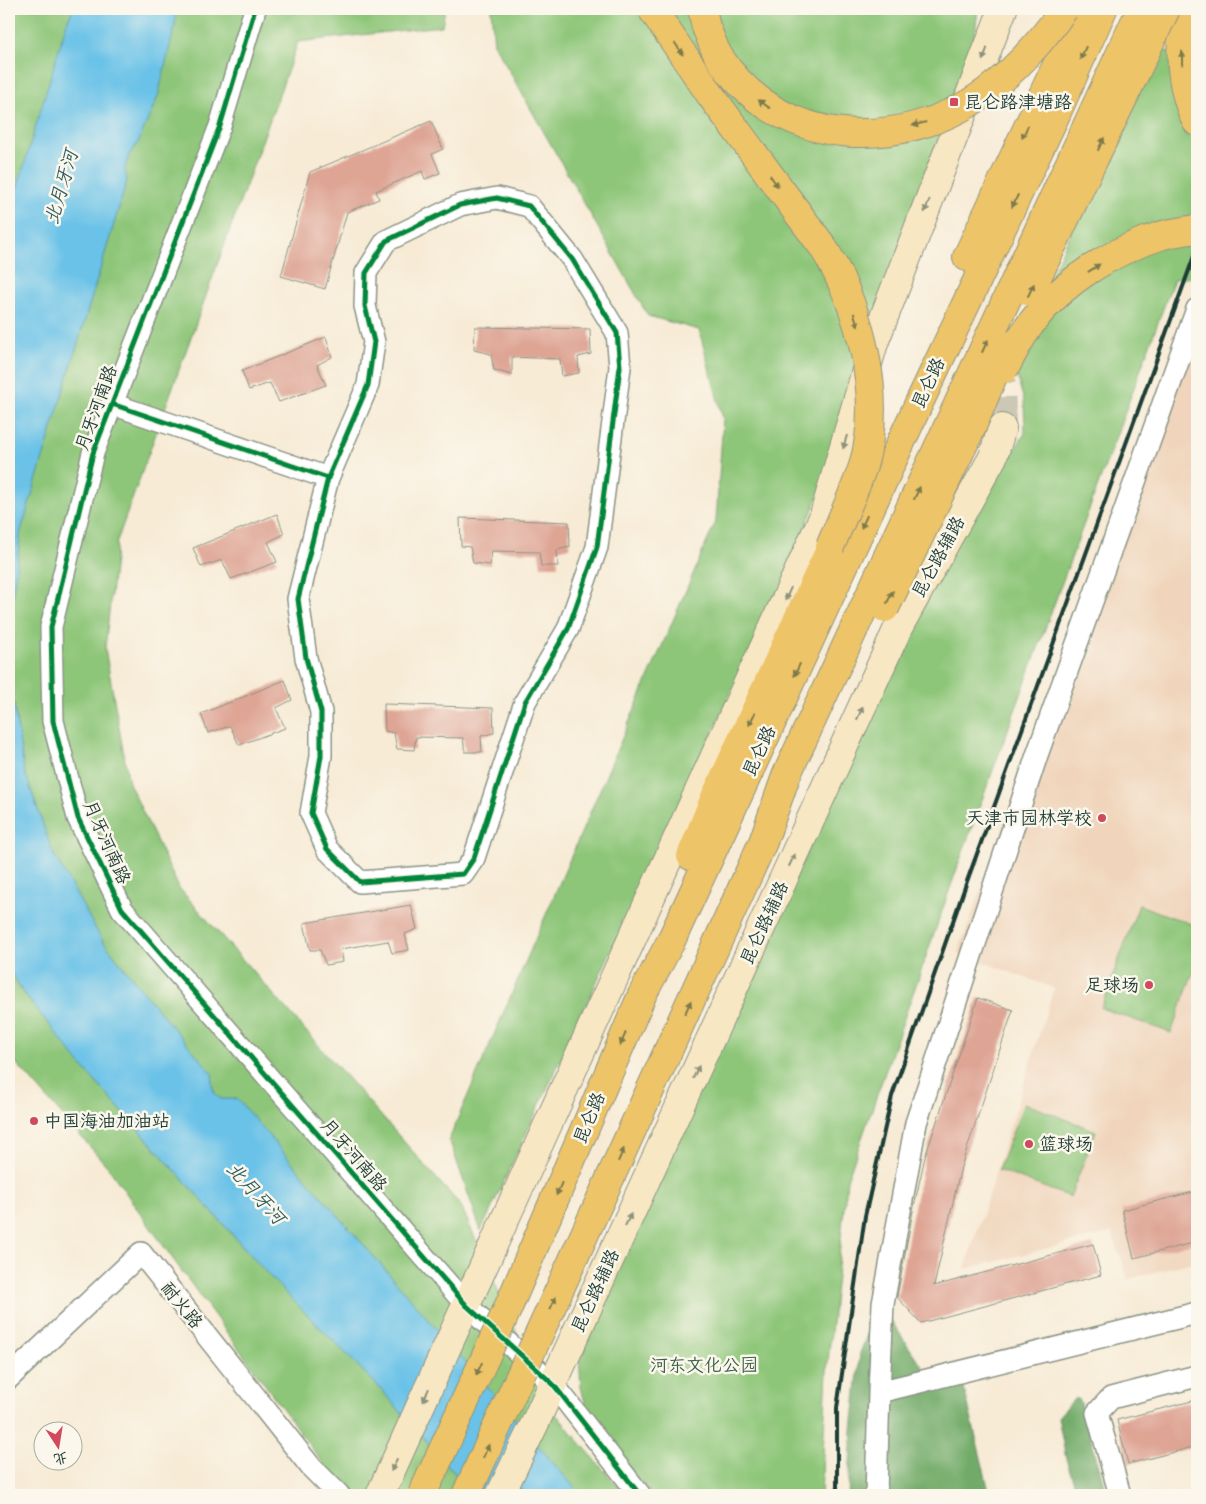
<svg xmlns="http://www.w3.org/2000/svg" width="1206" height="1504" font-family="Sriracha,'LXGW WenKai TC',sans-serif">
<rect width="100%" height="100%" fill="#fbf7ec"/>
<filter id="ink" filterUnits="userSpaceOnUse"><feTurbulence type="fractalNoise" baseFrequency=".02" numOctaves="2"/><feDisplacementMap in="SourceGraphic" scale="10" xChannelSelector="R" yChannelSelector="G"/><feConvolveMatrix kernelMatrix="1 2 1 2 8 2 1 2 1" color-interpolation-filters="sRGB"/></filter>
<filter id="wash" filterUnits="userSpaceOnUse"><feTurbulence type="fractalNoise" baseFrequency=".0096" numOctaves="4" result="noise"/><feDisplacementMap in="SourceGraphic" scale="20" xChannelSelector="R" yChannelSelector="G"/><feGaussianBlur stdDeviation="1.12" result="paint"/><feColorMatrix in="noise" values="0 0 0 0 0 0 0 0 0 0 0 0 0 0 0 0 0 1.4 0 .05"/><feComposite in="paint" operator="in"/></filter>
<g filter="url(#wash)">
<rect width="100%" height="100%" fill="#f7ebd6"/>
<!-- built -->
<path fill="#f0d5bc" d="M1197,297V1261L1128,1279L1112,1232L965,1269L1054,988L958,953Z"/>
<!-- green -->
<path fill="#8ec679" stroke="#568256" d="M9,9H445L442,26L298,42L117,541L105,649L129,783L179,888L461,1206L549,1406L625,1495H346L170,1255L107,1166L9,1055Z
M491,9H978L975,34L879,307L823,485L783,581L481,1231L449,1139L716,521L723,419L699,330L648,316L494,44Z
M1157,50L1197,55V276L1174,279L965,846L847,1180L827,1371L821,1495H653L591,1426L581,1387L578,1342L937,574L1025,433L1024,401L1016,373L1049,279Z
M1139,905L1197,926V962L1171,1033L1101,1008Z
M1024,1103L1096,1131L1070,1197L998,1170Z"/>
<!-- forest -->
<path fill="#72ab69" stroke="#48744e" d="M879,1303L934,1384L962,1380L990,1495H848L852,1430L860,1353Z
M1075,1398L1080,1400L1107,1495H1078L1066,1459L1058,1417Z"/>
<!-- water -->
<path fill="#6ac2e8" stroke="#44808e" d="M73,9H177L175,25L158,96L138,143L129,155L125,169L127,181L21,531L10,617L12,692L24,770L53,853L102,940L154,1005L213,1074L212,1084L215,1094L221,1099H237L581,1495H474L377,1385L275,1282L85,1070L22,991L9,968V215L67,22Z"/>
<g id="blocks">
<!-- building -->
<path fill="#dea494" d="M431,121L443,149L432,154L440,173L425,179L422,171L376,191L379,199L347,212L325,289L281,276L310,172Z
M475,327L590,329L591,354L578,357L579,373L562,376L560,359L512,357V375L494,370L491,354L474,350Z
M326,337L332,357L317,365L326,385L279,402L270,383L249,390L242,371Z
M277,514L284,534L268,542L277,562L231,579L222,560L201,567L193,548Z
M460,518L569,522L570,547L557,550L558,566H541L539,552L492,551L490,565L473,563L470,547L461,546Z
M285,680L292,700L276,708L285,728L239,745L230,726L208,733L201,714Z
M384,704L493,708L494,733L481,736L482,752H465L463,738L416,737L414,750L397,749L394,733L385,731Z
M411,905L417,929L405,934L409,950L392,953L388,941L341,949L343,962L326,965L320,950H310L304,923Z
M978,998L1013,1010L961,1167L934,1286L1093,1244L1101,1275L921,1323L897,1297L913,1211L925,1157Z
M1197,1191V1242L1134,1258L1122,1210Z
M1192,1401L1197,1420V1446L1128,1464L1117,1420Z"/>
</g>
</g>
<g filter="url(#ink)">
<use href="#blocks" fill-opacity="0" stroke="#8b9485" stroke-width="1"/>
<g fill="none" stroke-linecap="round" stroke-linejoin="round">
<!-- secondary-tunnel -->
<path stroke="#ccc8b6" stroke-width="28" stroke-dasharray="28 14" stroke-linecap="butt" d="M1001,355L1002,428"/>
<!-- minor casing -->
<g stroke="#8b9485" stroke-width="24">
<path id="minor" d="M255,9L220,126L93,453L51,627L53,721L78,818L122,909L467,1306L553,1384L640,1495
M1197,309L1037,755L916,1123L883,1304L879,1392L1197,1313
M112,404L328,478L298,599L306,658L321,712V756L311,813L327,849L360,882L463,874L474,858L525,702L568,629L597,547L620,367L617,333L572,259L529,206L497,198L460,205L386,241L366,273L365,306L374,342L368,385L328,478
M9,1378L141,1253L311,1467L339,1495
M876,1495L879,1392
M1120,1495L1097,1413L1111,1398L1197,1376"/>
</g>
<!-- secondary casing -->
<g stroke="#8b9485" stroke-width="30">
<path id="secondary" d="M380,1495L824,515L874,343L1003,9
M500,1495L535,1423L898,628L993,457L1002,428"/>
</g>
<!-- trunk casing -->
<g stroke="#8b9485" stroke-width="30">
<path id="trunk" d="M702,9L706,27
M1185,9C1179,46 1179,88 1197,122
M967,257L1083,9
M691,856L713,802L841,526
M642,995L670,943L919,403L1057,112L1103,9"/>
</g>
<!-- minor -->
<use href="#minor" stroke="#fff" stroke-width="21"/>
<!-- secondary -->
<use href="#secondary" stroke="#f8e7c3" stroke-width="28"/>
<!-- trunk -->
<use href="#trunk" stroke="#eec469" stroke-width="28"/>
<!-- rail -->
<path stroke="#1f3d34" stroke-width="4" d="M837,1495V1408L865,1216L892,1096L966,884L1197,248"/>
<!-- trunk-bridge casing -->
<g stroke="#8b9485" stroke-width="30" stroke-linecap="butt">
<path id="trunk-bridge" d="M652,9L712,97L823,247C860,307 884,396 863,466C854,493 841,520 830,547
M706,27C710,36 713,46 718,55C777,149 901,154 986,92C1017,69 1042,41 1064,9
M1030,292L1166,9
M1004,369C1011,357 1017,344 1025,332C1055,287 1108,252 1160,236C1172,232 1185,231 1197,229
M885,608L971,429L1006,345
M422,1495L507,1310L642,995
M466,1495L763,842L786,776L1141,9"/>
</g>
<!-- trunk-bridge -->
<use href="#trunk-bridge" stroke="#eec469" stroke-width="28"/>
<!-- cycleway casing -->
<g stroke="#fbf7ec" stroke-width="8">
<path id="cycleway" d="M255,9L220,126L93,453L51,627L53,721L78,818L122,909L467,1306L553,1384L640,1495
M112,404L328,478L298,599L306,658L321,712V756L311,813L327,849L360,882L463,874L474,858L525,702L568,629L597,547L620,367L617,333L572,259L529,206L497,198L460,205L386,241L366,273L365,306L374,342L368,385L328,478"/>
</g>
<!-- cycleway -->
<use href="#cycleway" stroke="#00873e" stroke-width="5"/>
</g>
<!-- one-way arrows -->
<defs><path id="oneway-solid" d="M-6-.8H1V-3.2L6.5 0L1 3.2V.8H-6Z" transform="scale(1.25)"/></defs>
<g fill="#7c7a4c">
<use href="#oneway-solid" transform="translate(679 49) rotate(56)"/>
<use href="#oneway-solid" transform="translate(1083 53) rotate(114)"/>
<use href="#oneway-solid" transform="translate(1182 58) rotate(-91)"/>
<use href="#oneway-solid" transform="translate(764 104) rotate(-144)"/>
<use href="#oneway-solid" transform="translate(919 124) rotate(165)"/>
<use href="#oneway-solid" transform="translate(1025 132) rotate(115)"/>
<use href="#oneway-solid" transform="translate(1101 144) rotate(-64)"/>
<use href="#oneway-solid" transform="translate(774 181) rotate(54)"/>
<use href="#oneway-solid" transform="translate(1015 201) rotate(115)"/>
<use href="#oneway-solid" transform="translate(1094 268) rotate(-34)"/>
<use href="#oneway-solid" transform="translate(1031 290) rotate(-64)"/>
<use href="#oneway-solid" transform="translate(856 320) rotate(72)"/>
<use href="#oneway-solid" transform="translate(985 346) rotate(-65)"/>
<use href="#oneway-solid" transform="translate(917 493) rotate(-65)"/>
<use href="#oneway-solid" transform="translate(864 522) rotate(115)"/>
<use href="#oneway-solid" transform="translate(890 597) rotate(-64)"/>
<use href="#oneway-solid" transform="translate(797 670) rotate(115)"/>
<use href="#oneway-solid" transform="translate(752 719) rotate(115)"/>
<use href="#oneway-solid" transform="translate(688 1007) rotate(-66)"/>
<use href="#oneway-solid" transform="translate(623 1039) rotate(113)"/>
<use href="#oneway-solid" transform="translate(621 1155) rotate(-66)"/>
<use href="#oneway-solid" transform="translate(559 1189) rotate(113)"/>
<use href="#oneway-solid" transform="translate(553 1303) rotate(-66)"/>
<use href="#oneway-solid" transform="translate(479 1369) rotate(115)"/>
<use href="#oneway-solid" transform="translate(486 1451) rotate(-66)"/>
</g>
<g fill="#8c927c">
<use href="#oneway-solid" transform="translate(985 54) rotate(111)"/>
<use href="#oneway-solid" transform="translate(927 206) rotate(111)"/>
<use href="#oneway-solid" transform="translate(845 442) rotate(106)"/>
<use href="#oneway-solid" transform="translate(788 594) rotate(114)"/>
<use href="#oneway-solid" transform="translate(860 713) rotate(-65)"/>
<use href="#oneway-solid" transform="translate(792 860) rotate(-65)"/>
<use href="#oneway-solid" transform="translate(696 1072) rotate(-65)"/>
<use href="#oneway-solid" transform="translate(628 1220) rotate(-65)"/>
<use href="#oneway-solid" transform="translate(426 1395) rotate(114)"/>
<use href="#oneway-solid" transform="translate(394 1465) rotate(115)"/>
</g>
</g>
<!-- markers -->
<g fill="#d1495b" stroke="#fbf7ec" stroke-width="2">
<rect x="949" y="97" width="10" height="10" rx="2.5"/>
<circle cx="1102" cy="818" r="5"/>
<circle cx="1149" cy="985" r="5"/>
<circle cx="34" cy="1121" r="5"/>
<circle cx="1029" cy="1144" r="5"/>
</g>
<g text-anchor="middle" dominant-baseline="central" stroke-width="5" stroke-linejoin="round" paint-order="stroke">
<!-- poi labels -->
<g font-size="18" fill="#1f3d34" stroke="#fbf7ec" text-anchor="start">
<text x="964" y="102">昆仑路津塘路</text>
<text x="1092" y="818" text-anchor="end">天津市园林学校</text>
<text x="1139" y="985" text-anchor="end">足球场</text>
<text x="44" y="1121">中国海油加油站</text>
<text x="1039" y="1144">篮球场</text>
</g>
<!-- street labels -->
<g font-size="18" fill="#1f3d34" stroke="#fbf7ec">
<text transform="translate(928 383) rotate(-65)">昆仑路</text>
<text transform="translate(96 408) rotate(-70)">月牙河南路</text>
<text transform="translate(938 557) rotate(-61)">昆仑路辅路</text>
<text transform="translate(759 751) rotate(-65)">昆仑路</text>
<text transform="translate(107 842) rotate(66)">月牙河南路</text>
<text transform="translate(764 923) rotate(-65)">昆仑路辅路</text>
<text transform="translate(589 1118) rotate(-67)">昆仑路</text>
<text transform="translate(354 1155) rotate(49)">月牙河南路</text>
<text transform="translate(595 1291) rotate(-65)">昆仑路辅路</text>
<text transform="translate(182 1305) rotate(51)">耐火路</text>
</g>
<!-- park labels -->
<g font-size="18" fill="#3b5f45" stroke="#fbf7ec">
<text x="704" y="1365">河东文化公园</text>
</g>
<!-- water labels -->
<g font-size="19" font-style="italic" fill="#325e61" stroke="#fbf7ec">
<text transform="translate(61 187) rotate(-74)">北月牙河</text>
<text transform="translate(256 1193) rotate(48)">北月牙河</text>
</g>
</g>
<!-- margin -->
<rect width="1206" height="1504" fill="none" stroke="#fbf7ec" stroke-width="30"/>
<!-- north arrow -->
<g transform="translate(58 1446) rotate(168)"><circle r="24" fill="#fbf7ec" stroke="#a3ada2"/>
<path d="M0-4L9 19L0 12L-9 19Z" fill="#d1495b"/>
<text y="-8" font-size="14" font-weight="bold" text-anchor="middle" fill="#1f3d34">北</text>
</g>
</svg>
